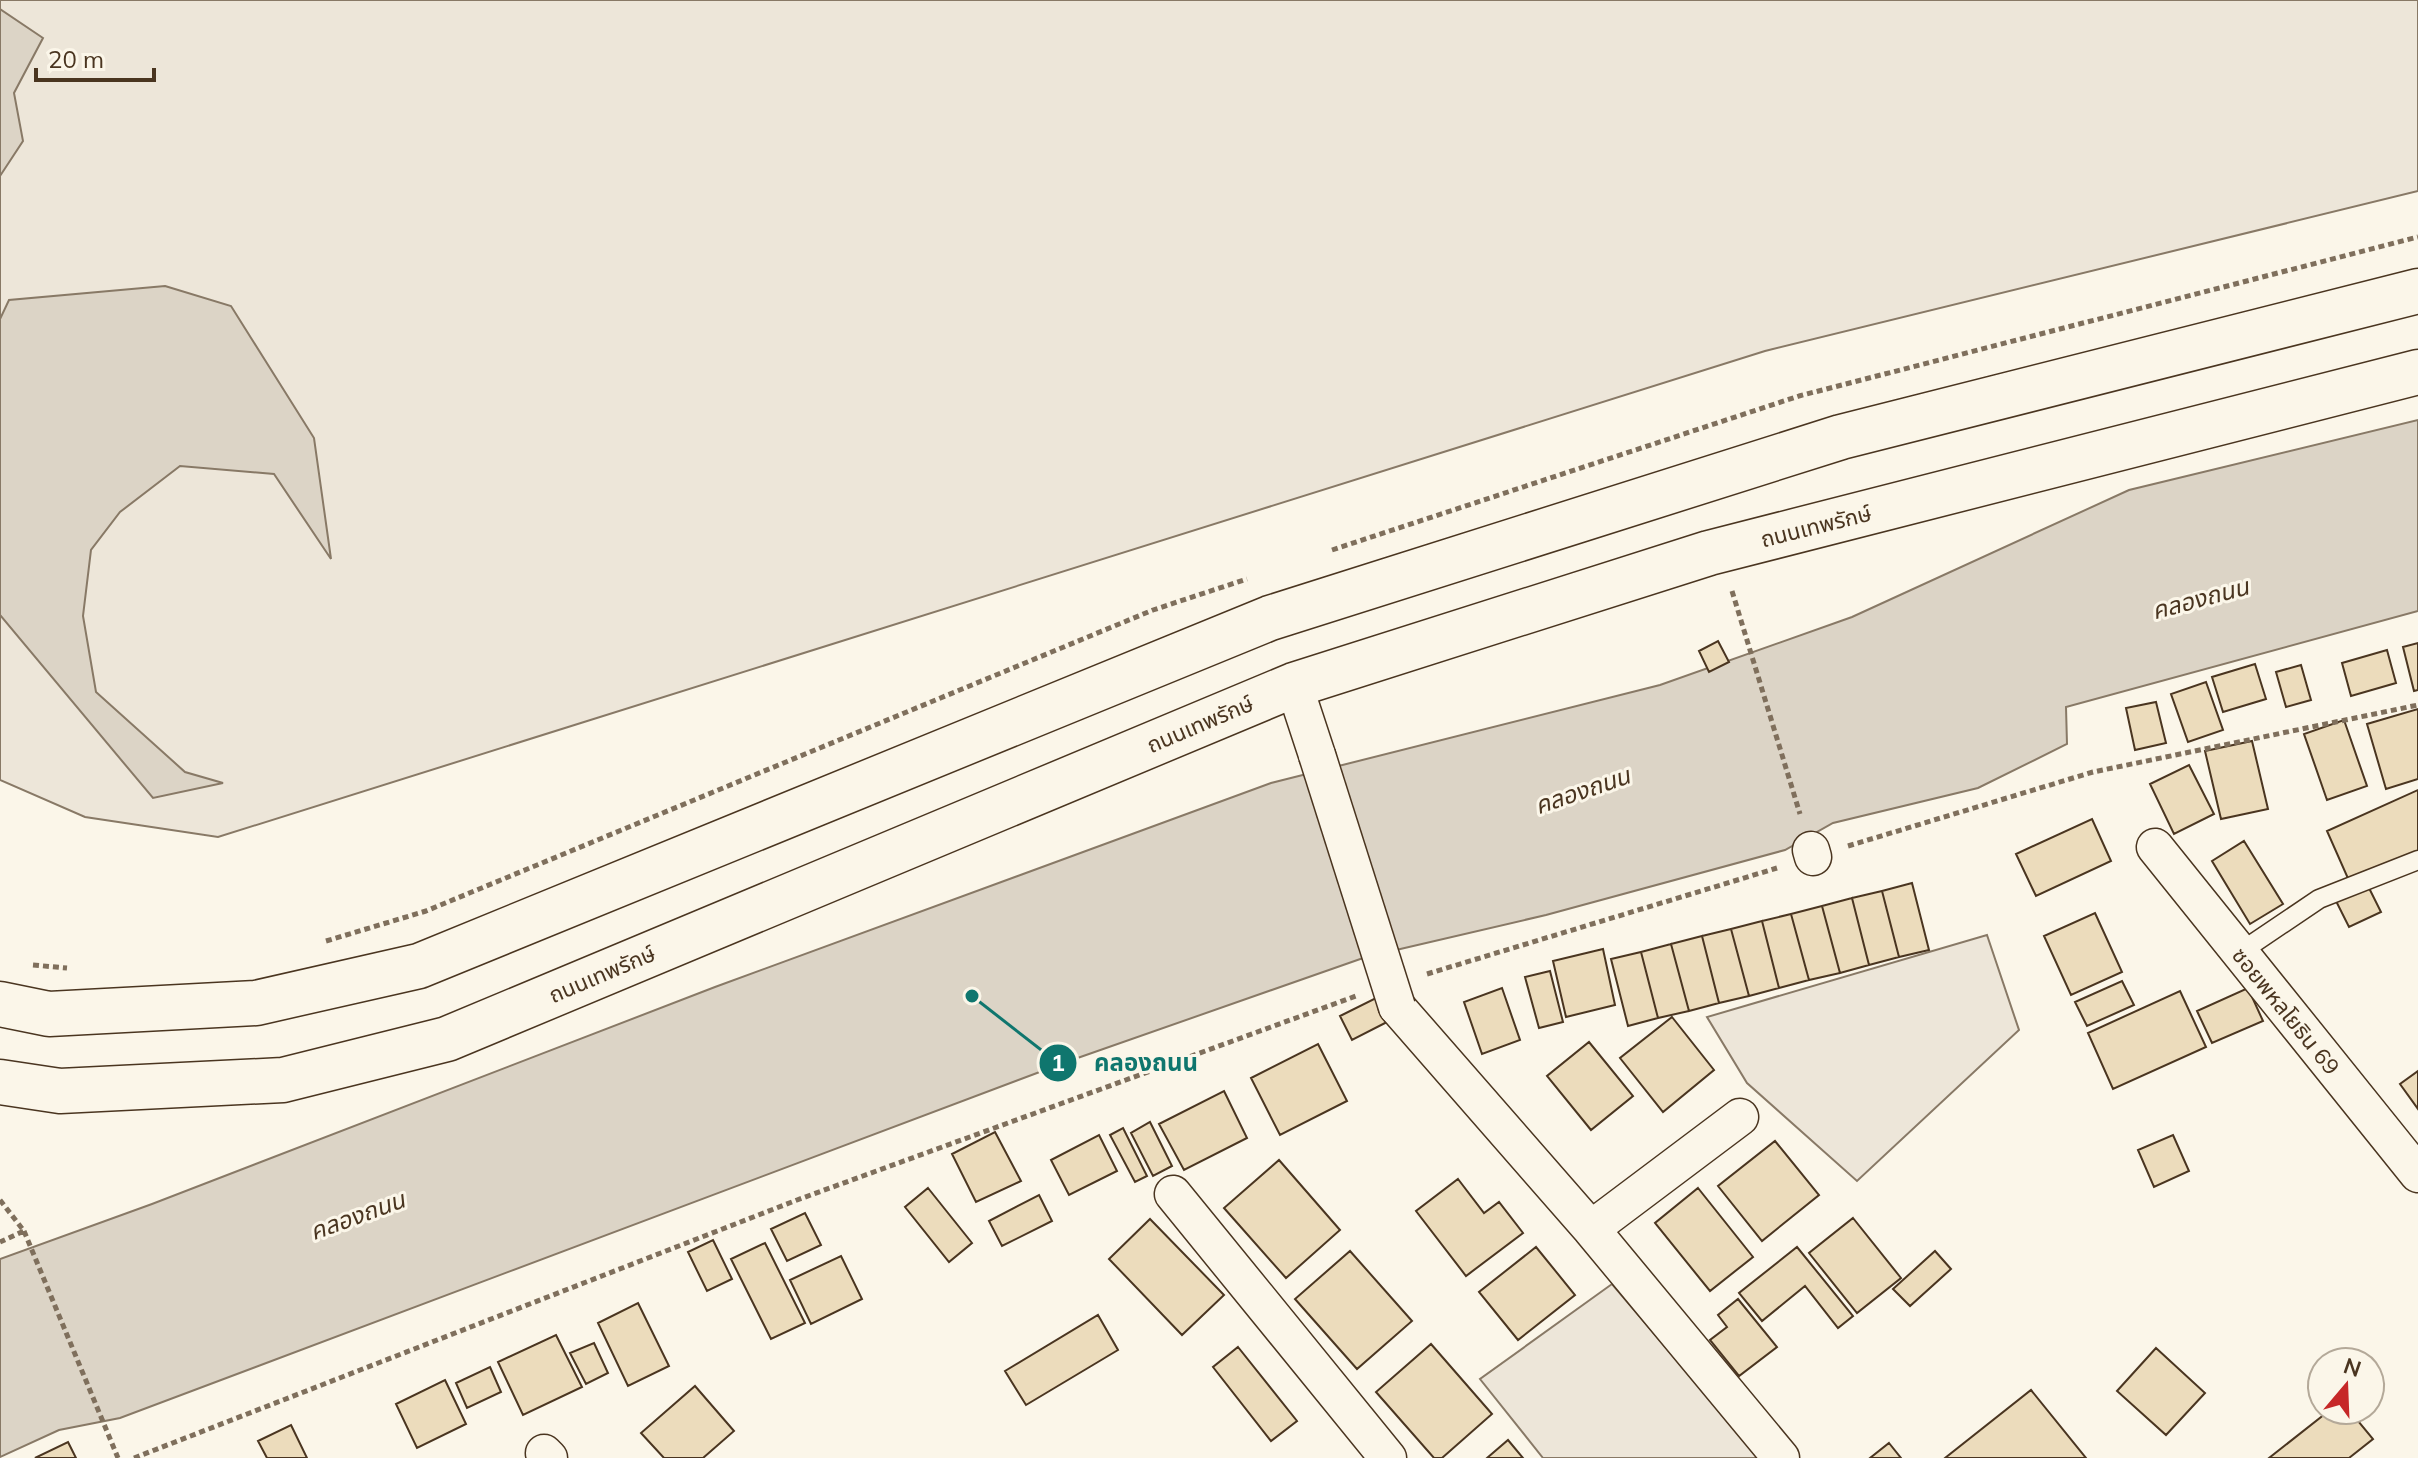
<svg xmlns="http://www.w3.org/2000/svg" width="2418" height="1458" font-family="Mulish,'Noto Sans Thai',sans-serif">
<rect width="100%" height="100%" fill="#fbf6e9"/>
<!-- green -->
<path fill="#ede6d9" stroke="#887966" stroke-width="2" d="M0,0H2418V191L1765,351L218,837L85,817L0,780Z
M1987,935L2019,1030L1857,1181L1747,1083L1707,1017Z
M1612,1284L1760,1458H1543L1480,1379Z"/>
<!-- water -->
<path fill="#dcd4c6" stroke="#887966" stroke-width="2" d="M0,9L43,38L14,93L23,141L0,176Z
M165,286L231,306L314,438L331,559L274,474L180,466L120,512L91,550L83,616L96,692L185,772L223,783L153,798L0,615V319L9,300Z
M2418,420V611L2066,707L2067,744L1978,788L1833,823L1785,850L1546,915L1366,957L1069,1061L120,1418L59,1430L0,1457V1259L152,1204L715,987L1271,783L1660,685L1852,617L2129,490Z"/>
<!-- building -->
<path fill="#ecdcbc" stroke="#4a3520" stroke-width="2" d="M1718,641L1729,662L1709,672L1699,651Z
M2418,643V690L2414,691L2403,647Z
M2387,650L2396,683L2351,696L2342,663Z
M2255,664L2266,699L2223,712L2212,677Z
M2301,665L2311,700L2286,707L2276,672Z
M2206,682L2223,730L2188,742L2171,694Z
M2156,702L2166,743L2135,750L2126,708Z
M2418,709V779L2386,789L2367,724Z
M2344,720L2367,786L2327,800L2304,734Z
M2252,741L2268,809L2221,819L2205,751Z
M2189,765L2214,814L2174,834L2150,784Z
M2418,790V853L2350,883L2327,831Z
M2092,819L2111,861L2036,896L2016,854Z
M2244,841L2283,904L2250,924L2212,861Z
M1912,883L1929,950L1899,957L1882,891Z
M2367,884L2381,912L2349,927L2335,899Z
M1882,891L1899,957L1869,965L1852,898Z
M1852,898L1869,965L1840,973L1822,906Z
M1822,906L1840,973L1809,980L1791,914Z
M2095,913L2122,972L2071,995L2044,936Z
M1791,914L1809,980L1779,988L1762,921Z
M1762,921L1779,988L1749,996L1731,929Z
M1731,929L1749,996L1719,1003L1702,936Z
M1702,936L1719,1003L1689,1011L1671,944Z
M1671,944L1689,1011L1658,1018L1641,952Z
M1603,949L1615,1005L1566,1017L1553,961Z
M1641,952L1658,1018L1628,1026L1611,959Z
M1550,971L1563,1022L1539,1028L1525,977Z
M2122,981L2134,1005L2087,1026L2075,1002Z
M1502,988L1520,1040L1482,1054L1464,1002Z
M2248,988L2263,1021L2212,1043L2197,1011Z
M2180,991L2206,1047L2113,1089L2088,1033Z
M1376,998L1389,1021L1352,1040L1340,1016Z
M1672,1017L1714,1070L1663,1112L1620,1058Z
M1589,1042L1633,1096L1591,1130L1547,1076Z
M1318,1044L1347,1101L1280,1135L1251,1078Z
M2418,1071V1109L2400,1084Z
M1224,1091L1247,1138L1184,1170L1159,1124Z
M1150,1122L1172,1166L1153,1176L1131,1133Z
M1123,1128L1147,1176L1135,1182L1110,1135Z
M995,1132L1021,1181L976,1202L952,1154Z
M1099,1135L1117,1171L1069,1195L1051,1160Z
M2173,1135L2189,1171L2154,1187L2138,1150Z
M1775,1141L1819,1195L1762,1241L1718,1186Z
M1279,1160L1340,1230L1286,1278L1224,1208Z
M1458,1179L1484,1213L1499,1202L1523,1233L1466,1276L1416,1211Z
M928,1188L972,1243L949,1262L905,1207Z
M1698,1188L1753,1257L1710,1291L1655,1223Z
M1039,1195L1052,1221L1002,1246L989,1221Z
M805,1213L821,1245L787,1261L771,1229Z
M1853,1218L1901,1278L1857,1313L1809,1253Z
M1150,1219L1224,1295L1182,1335L1109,1259Z
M713,1240L732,1279L707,1291L688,1252Z
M765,1243L805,1323L771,1339L731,1259Z
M1536,1247L1575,1295L1518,1340L1479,1292Z
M1797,1247L1853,1316L1838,1328L1805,1286L1762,1321L1739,1293Z
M1350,1251L1412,1321L1357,1369L1295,1299Z
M1935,1251L1951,1269L1910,1306L1893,1289Z
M841,1256L862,1299L811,1324L790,1280Z
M1738,1299L1777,1347L1739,1376L1710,1340L1727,1327L1718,1315Z
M638,1303L669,1366L628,1386L598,1323Z
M1098,1315L1118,1350L1026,1405L1005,1371Z
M556,1335L582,1387L523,1415L498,1362Z
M594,1343L608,1373L586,1384L570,1353Z
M1431,1344L1492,1414L1442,1458H1434L1376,1392Z
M1238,1347L1297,1421L1271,1441L1213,1367Z
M2156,1348L2205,1393L2166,1435L2117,1391Z
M490,1367L501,1392L467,1408L456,1383Z
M445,1380L466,1424L417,1448L396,1404Z
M695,1386L734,1431L703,1458H664L641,1433Z
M2031,1390L2086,1458H1945Z
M2330,1410H2349L2373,1439L2349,1458H2269Z
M291,1425L307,1458H267L258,1441Z
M1508,1440L1523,1458H1487Z
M68,1442L76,1458H35Z
M1889,1443L1901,1458H1870Z"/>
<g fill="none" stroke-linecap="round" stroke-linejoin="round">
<!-- service casing -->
<g stroke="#4a3520" stroke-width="21">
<path id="service" d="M2239,953L2319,899L2418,860"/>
</g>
<!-- minor casing -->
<g stroke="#4a3520" stroke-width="39">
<path id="minor" d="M1294,685L1317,755
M2155,847L2418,1174
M1811,850L1813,857
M1397,1007L1591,1229L1781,1458
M1173,1194L1388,1458
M1591,1229L1740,1117
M544,1453L549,1458"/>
</g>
<!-- secondary casing -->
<g stroke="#4a3520" stroke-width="47">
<path id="secondary" d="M0,1004L49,1014L256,1003L419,966L1270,618L1841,437L2418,291
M0,1082L60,1091L283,1080L447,1039L1294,685L1709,553L2418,372"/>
</g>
<!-- path -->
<path stroke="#7f6f5c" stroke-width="5" stroke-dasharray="6 4" stroke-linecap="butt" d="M1332,550L1799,396L2418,237
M1732,591L1800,814
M1848,846L2093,772L2418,705
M326,941L426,911L1153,610L1247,579
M33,965L67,968
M1427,974L1777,868
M0,1200L24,1231L0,1242
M24,1231L118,1458
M134,1458L797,1200L1356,996"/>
<!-- service -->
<use href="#service" stroke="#fbf6e9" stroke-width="18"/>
<!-- minor -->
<use href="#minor" stroke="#fbf6e9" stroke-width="36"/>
<!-- secondary -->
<use href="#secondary" stroke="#fbf6e9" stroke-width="44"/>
<!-- minor-bridge casing -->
<g stroke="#4a3520" stroke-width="39" stroke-linecap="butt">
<path id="minor-bridge" d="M1317,755L1397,1007"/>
</g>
<!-- minor-bridge -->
<use href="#minor-bridge" stroke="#fbf6e9" stroke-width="36"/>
</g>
<g text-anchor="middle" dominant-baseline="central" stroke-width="6" stroke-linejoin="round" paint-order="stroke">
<!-- street labels -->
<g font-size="22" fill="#4a3520" stroke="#fbf6e9">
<text transform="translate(1816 526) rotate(-14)">ถนนเทพรักษ์</text>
<text transform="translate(1200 724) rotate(-23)">ถนนเทพรักษ์</text>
<text transform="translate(602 974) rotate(-23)">ถนนเทพรักษ์</text>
<text transform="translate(2286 1011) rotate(51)">ซอยพหลโยธิน 69</text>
</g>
<!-- water labels -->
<g font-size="24" font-style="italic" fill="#4a3520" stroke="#fbf6e9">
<text transform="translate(2200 598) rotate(-15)">คลองถนน</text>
<text transform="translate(1582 790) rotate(-19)">คลองถนน</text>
<text transform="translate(357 1215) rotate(-20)">คลองถนน</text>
</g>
</g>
<!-- callouts -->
<path fill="none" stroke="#0f766e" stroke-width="3" d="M972 996L1058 1063"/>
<g fill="#0f766e" stroke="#fbf6e9" stroke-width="3">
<circle cx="972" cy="996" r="8"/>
<circle cx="1058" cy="1063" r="20"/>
</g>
<g font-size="24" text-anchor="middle" font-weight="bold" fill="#fff">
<text x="1058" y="1071">1</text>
</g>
<g font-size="24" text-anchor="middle" font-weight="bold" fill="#0f766e" stroke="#fbf6e9" stroke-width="6" stroke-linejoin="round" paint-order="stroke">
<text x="1146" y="1071">คลองถนน</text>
</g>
<!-- north arrow -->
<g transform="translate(2346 1386) rotate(19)"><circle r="38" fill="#fbf6e9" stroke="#b4a999" stroke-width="2"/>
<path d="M0-6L14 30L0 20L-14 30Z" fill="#c62828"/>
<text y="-12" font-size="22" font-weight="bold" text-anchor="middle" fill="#4a3520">N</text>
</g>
<!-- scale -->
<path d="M36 68v12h118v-12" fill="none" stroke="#4a3520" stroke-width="4"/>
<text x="48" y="68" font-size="24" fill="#4a3520" stroke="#fbf6e9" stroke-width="6" paint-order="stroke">20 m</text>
</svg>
